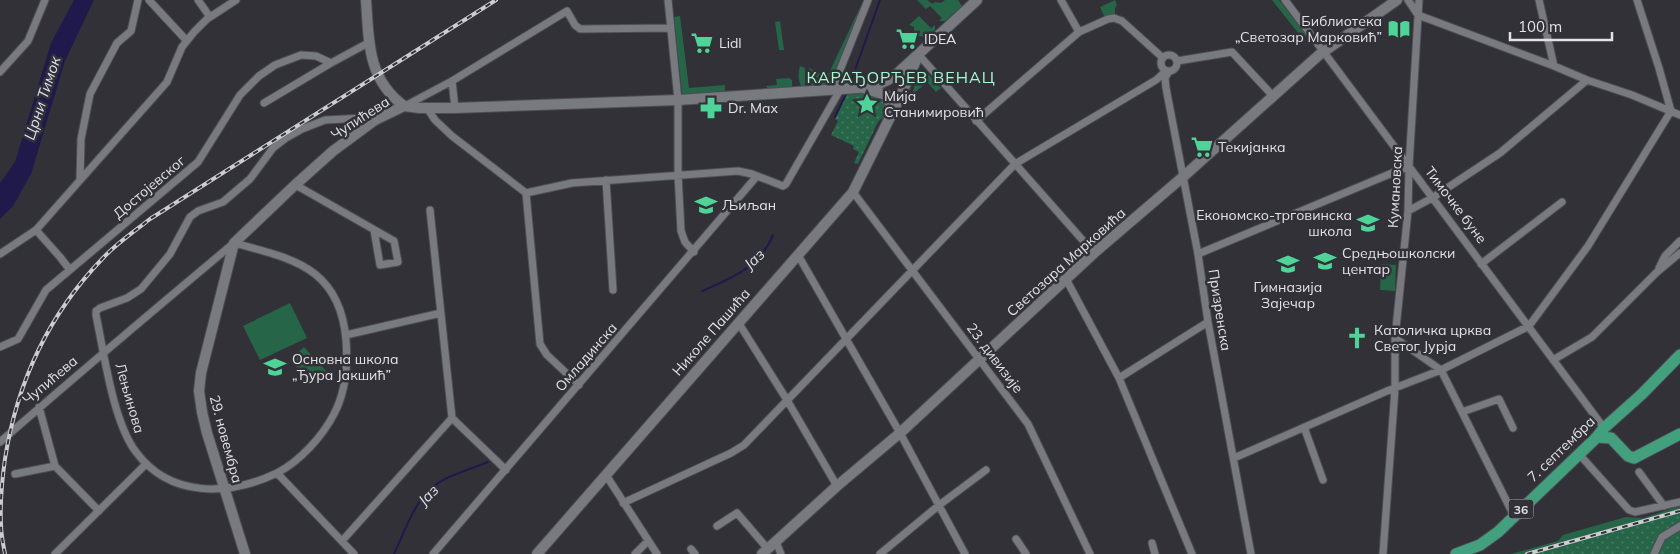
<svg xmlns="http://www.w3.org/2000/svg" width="1680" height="554" font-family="Mulish,sans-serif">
<defs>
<pattern id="park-dots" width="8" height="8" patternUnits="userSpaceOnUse" patternTransform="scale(1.25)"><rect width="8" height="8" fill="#266548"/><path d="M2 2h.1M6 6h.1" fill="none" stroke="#457b62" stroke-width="1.8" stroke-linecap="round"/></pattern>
</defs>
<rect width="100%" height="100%" fill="#313137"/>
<!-- grass -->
<path fill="#266548" d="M917,0H927L933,4L935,2L941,3L945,0H958L962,6L945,21H939L942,18L930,6L926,9Z
M1115,0L1117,5L1115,8V17L1105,18L1100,7Z
M1272,0H1279L1307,35L1303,39Z
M863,1L865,2L829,87H809V68L827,77Z
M680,16L689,88L725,85V91L686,95L682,93L674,17Z
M919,16L931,28L935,25V30L927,37L919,36L914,30V27L909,25Z
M780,21L784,50H779L775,22Z
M800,66L805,68V87L801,86C798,80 798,73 800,66Z
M924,73L928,74L941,88L936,92L927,82L912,95L917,76L919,74L920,78H924Z
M789,78L792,80V87L768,89L766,86L777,85L776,79Z
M1381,264L1396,265L1395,291L1380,290Z
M290,303L307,338L260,360L243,326Z
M304,347L327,372L312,385L290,360Z
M1680,506V554H1511L1558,541L1563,535L1626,517L1643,518Z"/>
<!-- park -->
<path fill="url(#park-dots)" d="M866,92L881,97L887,110L884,116L878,122L858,164L854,163L859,152L853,149L854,146L831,135L838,121L835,119L845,93Z
M1680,513V554H1534Z"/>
<!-- water -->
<path fill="#20194b" d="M74,0H94L65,61L31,174L13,206L0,219V183L15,162L51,43Z"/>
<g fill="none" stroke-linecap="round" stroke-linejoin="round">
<!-- stream -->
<path stroke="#20194b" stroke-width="2" d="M850,84L880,0
M835,117L847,92
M702,291C732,278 760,267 773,235
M394,554C407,527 416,493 445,479C459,472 474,468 488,462"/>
<!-- street casing -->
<g stroke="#4d4d53" stroke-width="9">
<path id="street" d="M149,0L187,41
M198,0L210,17
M668,0L678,100V174L681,231L685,242L694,252
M1061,0L1079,32
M1285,0L1604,428
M1408,0L1418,15L1554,66L1587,80L1632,95L1680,115
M1539,0L1554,66
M918,54L1094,253
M1161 63a8 8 0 1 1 16 0a8 8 0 1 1-16 0Z
M1177,61L1232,52L1273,96
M0,72L28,41L45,0
M1168,73L1165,78L1166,88L1198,254L1208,322L1251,554
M452,81L455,108
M832,90L868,0
M264,103L331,63
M405,106L452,81L567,11L575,25L580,29L671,28
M427,108L435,120L452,136L526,193L540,344L547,355L579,385
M976,121L1079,32L1108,19L1114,18L1122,21L1163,58
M80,179L81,139L90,94L117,43L131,31L138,0
M606,180L613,290
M295,185L301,188L394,241L398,262L380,265L374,230
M853,192L1028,424L1090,554
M526,193L572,183L738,171L752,174L783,186L786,184L840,90
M430,210L452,418L506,470
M1408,211L1432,198L1500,153L1587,80
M36,230L60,257L70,270
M0,254L36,230L167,82L182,47L194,32L207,19L236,0
M1198,254L1409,166
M798,255L900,433L965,554
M1481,264L1562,202
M1659,268L1665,256L1680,241
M1066,279L1119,378L1192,554
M738,322L787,400L837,486
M346,335L441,313
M1395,338L1441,370L1514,516
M0,347L18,339L46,290L198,162L240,95L259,76L275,65L301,55L316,56L331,63L368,43
M1553,360L1592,337L1657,272L1680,253
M1119,378L1208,322
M39,407L55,466L99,511
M1462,412L1499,399L1513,428
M1304,427L1323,480
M0,442C77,375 155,309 234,243C259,250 294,257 315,274C335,290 344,315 346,340C348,365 346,391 334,414C322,437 300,461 277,473C229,496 170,498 136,452C113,422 104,353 96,315V311L100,308L127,298L141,289L170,254L190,217L198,211L223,202L250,179L273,148L286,138L302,129L325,120L364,118L375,120
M1579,454L1629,510L1635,512L1680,502
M1234,458L1387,391L1441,370L1529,326L1588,246L1671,111L1659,68L1637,0
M1639,472L1664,506
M277,473L354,554
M15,474L55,466
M606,475L657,554
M623,503L731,453L744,445L1015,164L1156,80L1166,71
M717,526L737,513L768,549
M1016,539L1026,554
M342,541L452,418
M776,542L781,554
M1152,543L1155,554
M691,549L695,554
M55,554L146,464
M433,554L757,176
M635,554L648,541
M880,554L938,506L986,470
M1383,554L1395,389V338L1408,211L1409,166L1419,0
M1654,554L1662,537L1680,526"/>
</g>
<!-- secondary casing -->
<g stroke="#4d4d53" stroke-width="12">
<path id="secondary" d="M366,0C369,41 367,79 404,106
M866,89L886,95L893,110
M245,554L207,433L202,412L199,391L201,373L234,243L295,185L333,151L375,120L404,106L419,108H455L678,100L872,87L888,80L899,72L977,0
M537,554L853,192L901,95L917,58
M762,554L837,486L900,433L1094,253L1184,176L1319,55L1397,0"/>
</g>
<!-- primary casing -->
<g stroke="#4d4d53" stroke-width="13">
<path id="primary" d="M1597,437L1611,438L1628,456L1634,458L1680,434
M1456,554L1480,545L1498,532L1597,437L1604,428L1642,394L1680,355"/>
</g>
<!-- street -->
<use href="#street" stroke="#797980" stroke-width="7"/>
<!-- secondary -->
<use href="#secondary" stroke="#797980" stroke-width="10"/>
<!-- primary -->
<use href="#primary" stroke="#42a07f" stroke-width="11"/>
<!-- rail casing -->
<g stroke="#ccccd1" stroke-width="4">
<path id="rail" d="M5,554C3,544 1,534 1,524C0,503 2,480 5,459C17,382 49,314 103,258C117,243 135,231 150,219L496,0
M1527,554L1680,511"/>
</g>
<!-- rail -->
<use href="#rail" stroke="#313137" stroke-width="2" stroke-dasharray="5.5" stroke-linecap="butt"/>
</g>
<!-- icons -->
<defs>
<g id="library-bare" transform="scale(1.725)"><path d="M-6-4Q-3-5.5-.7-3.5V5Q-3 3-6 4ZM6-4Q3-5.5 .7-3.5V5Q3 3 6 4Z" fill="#4fd399" stroke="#313137" stroke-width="2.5" paint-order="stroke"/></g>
<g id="supermarket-bare" transform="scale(1.725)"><path d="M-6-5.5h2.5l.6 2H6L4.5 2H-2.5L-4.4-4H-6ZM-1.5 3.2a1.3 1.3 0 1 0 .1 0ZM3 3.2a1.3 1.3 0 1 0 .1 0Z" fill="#4fd399" stroke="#313137" stroke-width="2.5" paint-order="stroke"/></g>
<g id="sight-bare" transform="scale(1.725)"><path d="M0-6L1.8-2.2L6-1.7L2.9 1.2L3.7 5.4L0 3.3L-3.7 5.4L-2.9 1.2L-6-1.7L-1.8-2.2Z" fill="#4fd399" stroke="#313137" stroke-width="2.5" paint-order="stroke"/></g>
<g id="pharmacy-bare" transform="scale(1.725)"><path d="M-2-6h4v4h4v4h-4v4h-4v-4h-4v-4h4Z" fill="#4fd399" stroke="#313137" stroke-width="2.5" paint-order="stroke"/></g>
<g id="school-bare" transform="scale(1.725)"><path d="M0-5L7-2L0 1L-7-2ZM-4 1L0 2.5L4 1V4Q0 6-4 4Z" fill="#4fd399" stroke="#313137" stroke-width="2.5" paint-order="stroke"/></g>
<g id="church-bare" transform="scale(1.725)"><path d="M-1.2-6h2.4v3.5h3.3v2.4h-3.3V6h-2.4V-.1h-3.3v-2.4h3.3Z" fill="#4fd399" stroke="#313137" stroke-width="2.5" paint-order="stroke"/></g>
</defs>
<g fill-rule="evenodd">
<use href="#library-bare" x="1399" y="29"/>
<use href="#supermarket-bare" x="907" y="39"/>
<use href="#supermarket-bare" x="702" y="43"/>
<use href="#sight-bare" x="867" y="104"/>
<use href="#pharmacy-bare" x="711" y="108"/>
<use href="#supermarket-bare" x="1202" y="147"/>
<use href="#school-bare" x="706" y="205"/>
<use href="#school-bare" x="1368" y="223"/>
<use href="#school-bare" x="1325" y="261"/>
<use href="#school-bare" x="1288" y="264"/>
<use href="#church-bare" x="1357" y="338"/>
<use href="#school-bare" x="275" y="367"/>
</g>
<g text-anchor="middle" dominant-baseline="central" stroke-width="5" stroke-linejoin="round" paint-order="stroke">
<!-- shield labels -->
<rect fill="#313137" stroke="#adadb2" stroke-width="1" x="1508.5" y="499.5" width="25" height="19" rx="4"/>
<g font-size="12" font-weight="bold" fill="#e2e2e6">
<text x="1521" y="509">36</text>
</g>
<!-- poi labels -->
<g font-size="14" fill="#e2e2e6" stroke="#313137" text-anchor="start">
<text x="1382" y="21" text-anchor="end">Библиотека<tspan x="1382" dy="16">„Светозар Марковић”</tspan></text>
<text x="924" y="39">IDEA</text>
<text x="719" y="43">Lidl</text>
<text x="884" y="96">Мија<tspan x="884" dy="16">Станимировић</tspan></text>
<text x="728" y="108">Dr. Max</text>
<text x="1218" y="147">Текијанка</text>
<text x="722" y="205">Љиљан</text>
<text x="1352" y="215" text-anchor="end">Економско-трговинска<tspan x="1352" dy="16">школа</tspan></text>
<text x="1342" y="253">Средњошколски<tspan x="1342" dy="16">центар</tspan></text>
<text x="1288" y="287" text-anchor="middle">Гимназија<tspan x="1288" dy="16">Зајечар</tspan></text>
<text x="1374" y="330">Католичка црква<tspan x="1374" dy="16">Светог Јурја</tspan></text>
<text x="292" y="359">Основна школа<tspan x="292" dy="16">„Ђура Јакшић”</tspan></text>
</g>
<!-- street labels -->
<g font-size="14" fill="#e2e2e6" stroke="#313137">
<text transform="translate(360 118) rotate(-33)">Чупићева</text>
<text transform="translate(149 187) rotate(-40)">Достојевског</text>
<text transform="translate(1395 187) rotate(-87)">Кумановска</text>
<text transform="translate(1456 205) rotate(53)">Тимочке буне</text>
<text transform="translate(1066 262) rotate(-42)">Светозара Марковића</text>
<text transform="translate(1220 310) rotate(81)">Призренска</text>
<text transform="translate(711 332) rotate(-49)">Николе Пашића</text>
<text transform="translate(586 357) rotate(-49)">Омладинска</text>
<text transform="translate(995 358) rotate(53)">23. дивизије</text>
<text transform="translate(50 380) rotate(-40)">Чупићева</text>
<text transform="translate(130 398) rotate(74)">Лењинова</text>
<text transform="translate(226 439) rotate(75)">29. новембра</text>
<text transform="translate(1561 449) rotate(-44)">7. септембра</text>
</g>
<!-- water labels -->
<g font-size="15" font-style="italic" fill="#dedff1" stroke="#313137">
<text transform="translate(42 98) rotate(-72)">Црни Тимок</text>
<text transform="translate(754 259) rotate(-44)">Јаз</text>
<text transform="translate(428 495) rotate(-46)">Јаз</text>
</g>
<!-- quarter labels -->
<g font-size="16" letter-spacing="1" fill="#a6f9ce" stroke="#313137">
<text x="901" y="77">КАРАЂОРЂЕВ ВЕНАЦ</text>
</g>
</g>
<!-- scale -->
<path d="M1510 32v8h102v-8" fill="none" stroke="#e2e2e6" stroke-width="2.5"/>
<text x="1518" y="32" font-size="15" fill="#e2e2e6" stroke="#313137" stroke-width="4" paint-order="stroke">100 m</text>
</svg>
